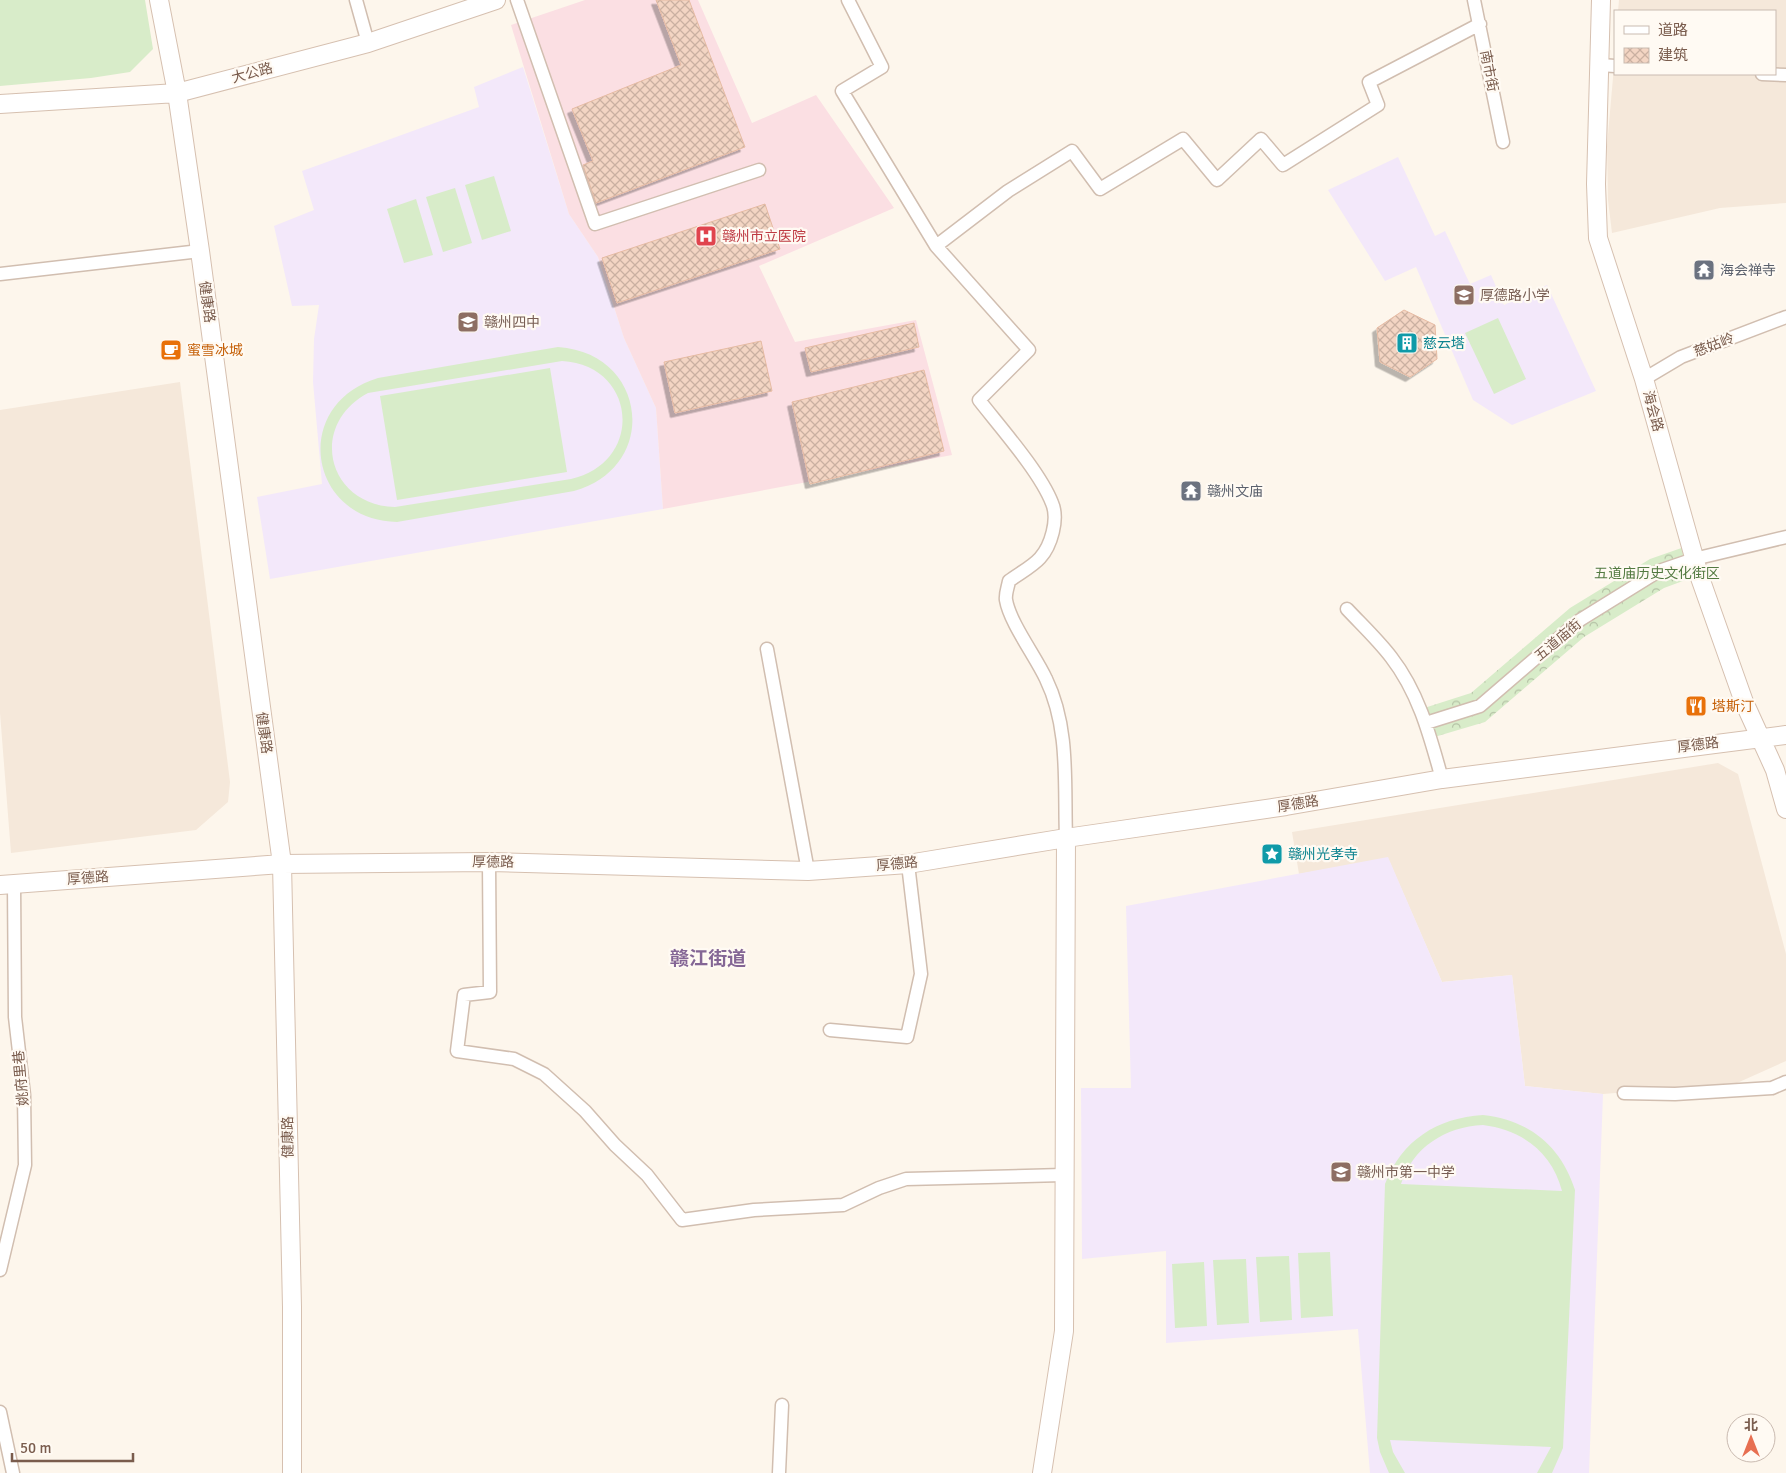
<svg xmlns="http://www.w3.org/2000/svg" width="1786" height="1473" font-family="Signika,'Noto Sans SC',sans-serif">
<defs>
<pattern id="forest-crowns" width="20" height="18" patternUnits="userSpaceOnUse" patternTransform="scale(1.25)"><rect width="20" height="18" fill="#d8ecc9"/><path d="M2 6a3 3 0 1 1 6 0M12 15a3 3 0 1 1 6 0" fill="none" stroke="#b4c2a5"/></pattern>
<pattern id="building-cross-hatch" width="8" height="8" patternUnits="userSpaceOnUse" patternTransform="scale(1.25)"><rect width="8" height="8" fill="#f3d5c3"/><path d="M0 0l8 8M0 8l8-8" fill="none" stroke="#cab0a1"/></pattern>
<filter id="shadow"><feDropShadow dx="-4.5" dy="4.5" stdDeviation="0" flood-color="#0004"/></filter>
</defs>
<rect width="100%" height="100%" fill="#fdf6ec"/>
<!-- residential -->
<path fill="#f5e8da" d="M1619,0H1786V203L1720,208L1612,233L1608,200L1607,146L1615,55V74H1775V11H1618Z
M180,382L230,782L228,802L196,830L11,853L0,713V410Z
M1718,763L1738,774L1786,954V1061L1737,1083L1603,1094L1525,1086L1512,975L1442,982L1388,858L1299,874L1292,832Z"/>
<!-- education -->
<path fill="#f3e8fa" d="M523,67L569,214L598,257L624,338L656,408L663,509L270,579L257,497L322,484L313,382L314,339L319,305L292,306L274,226L314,210L302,171L479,107L474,87Z
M1398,157L1435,236L1445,231L1470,284L1491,275L1504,305L1547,285L1596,391L1512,425L1473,400L1416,267L1385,281L1328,190Z
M1388,857L1442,982L1512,975L1525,1086L1603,1094L1589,1473H1370L1358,1329L1166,1343V1251L1082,1259L1081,1088H1131L1126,906Z"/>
<!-- medical -->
<path fill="#fbdfe3" d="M585,0H698L752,123L816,95L894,208L759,266L795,342L916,320L952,455L663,509L656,408L624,338L598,257L569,214L511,25Z"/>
<!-- grass -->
<path fill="#d8ecc9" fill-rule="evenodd" d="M0,0H145L153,49L130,72L91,78L0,86Z
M494,176L511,231L482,240L465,185Z
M455,188L472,243L443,252L426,197Z
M416,199L433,255L404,263L387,209Z
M1498,318L1526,379L1494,394L1465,333Z
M558,347C648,353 660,467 574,491L397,522C307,520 291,404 378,378ZM562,361C637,365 645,462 571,479L395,507C327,505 308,425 368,393Z
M550,368L567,472L397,500L380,396Z
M1483,1115C1529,1120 1561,1146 1575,1190L1563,1448L1552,1473H1537L1551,1447L1390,1440L1393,1452L1405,1473H1389L1380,1452L1377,1438L1385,1184C1402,1140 1437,1118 1483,1115ZM1483,1125C1522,1130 1552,1152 1562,1191L1401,1184C1413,1147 1445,1127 1483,1125Z
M1330,1252L1333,1316L1301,1318L1298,1253Z
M1289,1256L1292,1320L1260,1322L1256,1257Z
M1246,1259L1249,1323L1217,1325L1213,1260Z
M1204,1262L1207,1326L1175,1328L1172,1264Z"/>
<!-- forest -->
<path fill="url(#forest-crowns)" d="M1690,545L1699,575L1664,588L1584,637L1485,722L1431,738L1421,709L1471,693L1570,608L1650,559Z"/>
<!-- building -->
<path fill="url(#building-cross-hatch)" stroke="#e6bba3" filter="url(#shadow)" d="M656,0H689L745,147L596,203L583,165L593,161L572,109L681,65Z
M765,204L780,249L617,303L602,258Z
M1404,310L1435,325L1437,359L1410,377L1380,362L1377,328Z
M914,323L919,347L811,372L805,348Z
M761,341L772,391L675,413L664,362Z
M924,370L944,451L810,484L792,402Z"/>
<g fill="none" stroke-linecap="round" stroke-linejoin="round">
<!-- street casing -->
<g stroke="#d1beb0" stroke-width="15">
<path id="street" d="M356,0L368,43
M517,0L595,224L759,170
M848,0L882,67L842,91L936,246L1008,191L1072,151L1100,189L1183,139L1217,180L1261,139L1283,165L1378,105L1369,82L1480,24
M1474,0L1503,142
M1600,65L1615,66
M1762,74L1786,75
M936,246L1029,350L979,400C1000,427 1040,472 1052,503C1059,519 1051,546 1040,558C1032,567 1018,574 1009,581C1008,587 1005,594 1006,600C1010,623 1036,657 1046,679C1070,728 1064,785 1066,838
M0,274L200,251
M1644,379L1681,357L1786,317
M1347,609C1362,625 1378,640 1391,657C1419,693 1430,736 1442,779
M767,649L808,871
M1426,723L1480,706L1580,620L1659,571L1694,559L1786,537
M489,862L490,992L464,995L457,1051L514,1059L544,1074L585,1111L615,1145L647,1175L682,1220L754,1210L843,1205L879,1188L906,1179L1063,1175
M830,1030L907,1037L921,974L908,864
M1624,1093L1675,1094L1772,1088L1786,1082
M0,1270L25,1165L24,1095L15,1017L14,883
M0,1412L13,1473
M779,1473L782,1405"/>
</g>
<!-- secondary casing -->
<g stroke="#d6c0b0" stroke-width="20">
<path id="secondary" d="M159,0L177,93L200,251L282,864L292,1307V1473
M1601,0L1596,184L1598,238L1644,379L1699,575L1744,702L1775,770L1786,809
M0,104L177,93L368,43L496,0
M0,885L282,864L489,862L808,871L908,864L1066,838L1286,806L1442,779L1786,735
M1042,1473L1064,1331L1066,838"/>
</g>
<!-- street -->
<use href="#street" stroke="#fff" stroke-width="12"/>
<!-- secondary -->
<use href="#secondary" stroke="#fff" stroke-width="18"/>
</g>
<!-- icons -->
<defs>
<g id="hospital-square" transform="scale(1.125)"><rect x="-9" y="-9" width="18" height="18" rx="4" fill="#e0444e" stroke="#fffaf3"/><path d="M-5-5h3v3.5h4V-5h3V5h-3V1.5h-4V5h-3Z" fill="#fff"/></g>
<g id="temple-square" transform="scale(1.125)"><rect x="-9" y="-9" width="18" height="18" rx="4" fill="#6b7280" stroke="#fffaf3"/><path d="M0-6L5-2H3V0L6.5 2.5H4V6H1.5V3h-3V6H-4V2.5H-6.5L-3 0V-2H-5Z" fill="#fff"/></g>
<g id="school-square" transform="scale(1.125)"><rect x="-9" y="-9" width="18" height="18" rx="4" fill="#8d6e63" stroke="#fffaf3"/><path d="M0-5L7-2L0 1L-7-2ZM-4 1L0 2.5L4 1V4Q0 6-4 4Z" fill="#fff"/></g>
<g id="building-square" transform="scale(1.125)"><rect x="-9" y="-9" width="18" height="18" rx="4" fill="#0f9aa8" stroke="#fffaf3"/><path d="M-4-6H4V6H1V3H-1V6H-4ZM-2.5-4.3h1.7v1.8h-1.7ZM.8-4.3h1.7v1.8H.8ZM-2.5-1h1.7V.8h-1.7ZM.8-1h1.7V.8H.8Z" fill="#fff"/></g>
<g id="cafe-square" transform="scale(1.125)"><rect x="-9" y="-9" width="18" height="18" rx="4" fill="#e8710a" stroke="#fffaf3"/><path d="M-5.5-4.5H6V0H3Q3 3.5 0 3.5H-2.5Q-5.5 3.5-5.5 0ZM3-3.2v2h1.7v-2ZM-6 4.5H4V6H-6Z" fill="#fff"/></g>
<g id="restaurant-square" transform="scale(1.125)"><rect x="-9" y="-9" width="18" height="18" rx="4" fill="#e8710a" stroke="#fffaf3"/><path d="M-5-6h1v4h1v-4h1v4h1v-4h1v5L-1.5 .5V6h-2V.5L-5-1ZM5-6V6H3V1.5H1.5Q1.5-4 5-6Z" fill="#fff"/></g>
<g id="sight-square" transform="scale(1.125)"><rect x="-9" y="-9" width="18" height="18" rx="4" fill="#0f9aa8" stroke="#fffaf3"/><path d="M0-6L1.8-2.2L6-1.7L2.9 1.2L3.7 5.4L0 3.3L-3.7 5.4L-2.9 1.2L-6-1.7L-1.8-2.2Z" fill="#fff"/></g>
</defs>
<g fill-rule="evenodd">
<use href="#hospital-square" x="706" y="236"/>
<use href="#temple-square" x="1704" y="270"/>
<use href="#school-square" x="1464" y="295"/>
<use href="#school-square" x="468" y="322"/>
<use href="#building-square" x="1407" y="343"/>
<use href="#cafe-square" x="171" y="350"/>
<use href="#temple-square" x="1191" y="491"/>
<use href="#restaurant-square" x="1696" y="706"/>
<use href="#sight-square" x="1272" y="854"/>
<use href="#school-square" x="1341" y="1172"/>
</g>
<g text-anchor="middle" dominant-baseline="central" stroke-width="4.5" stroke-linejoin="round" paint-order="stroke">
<!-- street labels -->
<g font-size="14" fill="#7a5c4d" stroke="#fffaf3">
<text transform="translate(1489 71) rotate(79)">南市街</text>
<text transform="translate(252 73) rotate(-15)">大公路</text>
<text transform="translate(207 302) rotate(82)">健康路</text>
<text transform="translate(1714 345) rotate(-21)">慈姑岭</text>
<text transform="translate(1653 411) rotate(75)">海会路</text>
<text transform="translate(1558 640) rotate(-40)">五道庙街</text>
<text transform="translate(264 733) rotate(82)">健康路</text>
<text transform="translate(1698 745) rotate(-7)">厚德路</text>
<text transform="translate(1298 804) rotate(-9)">厚德路</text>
<text transform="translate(493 862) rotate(1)">厚德路</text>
<text transform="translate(897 864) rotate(-5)">厚德路</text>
<text transform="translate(88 878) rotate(-4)">厚德路</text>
<text transform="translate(21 1078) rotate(-95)">姚府里巷</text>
<text transform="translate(288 1137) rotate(-91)">健康路</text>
</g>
<!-- health labels -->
<g font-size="14" fill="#be3a42" stroke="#fffaf3" text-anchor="start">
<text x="722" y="236">赣州市立医院</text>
</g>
<!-- worship labels -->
<g font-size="14" fill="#5b616d" stroke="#fffaf3" text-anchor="start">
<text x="1720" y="270">海会禅寺</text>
<text x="1207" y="491">赣州文庙</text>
</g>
<!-- education labels -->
<g font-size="14" fill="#785e54" stroke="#fffaf3" text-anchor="start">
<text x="1480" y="295">厚德路小学</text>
<text x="484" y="322">赣州四中</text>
<text x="1357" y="1172">赣州市第一中学</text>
</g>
<!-- culture labels -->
<g font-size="14" fill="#0d838f" stroke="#fffaf3" text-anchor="start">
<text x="1423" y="343">慈云塔</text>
<text x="1288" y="854">赣州光孝寺</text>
</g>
<!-- food labels -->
<g font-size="14" fill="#c56008" stroke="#fffaf3" text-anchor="start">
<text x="187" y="350">蜜雪冰城</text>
<text x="1712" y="706">塔斯汀</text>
</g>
<!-- park labels -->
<g font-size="14" fill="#537a41" stroke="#fffaf3">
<text x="1657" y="573">五道庙历史文化街区</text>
</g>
<!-- district labels -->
<g font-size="19" font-weight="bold" fill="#846695" stroke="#fffaf3">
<text x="708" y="959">赣江街道</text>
</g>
</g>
<!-- legend -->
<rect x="1614" y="10" width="162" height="65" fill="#fffaf3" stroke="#cabbb1"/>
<rect x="1624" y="26" width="25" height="8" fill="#ffffff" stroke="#cabbb1"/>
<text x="1658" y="35" font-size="15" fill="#7a5c4d">道路</text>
<rect x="1624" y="48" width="25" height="15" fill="url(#building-cross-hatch)" stroke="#cabbb1"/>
<text x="1658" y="60" font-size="15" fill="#7a5c4d">建筑</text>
<!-- north arrow -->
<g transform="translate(1751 1438)"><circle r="24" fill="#fffaf3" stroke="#cabbb1"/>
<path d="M0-4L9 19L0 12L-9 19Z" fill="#e76f51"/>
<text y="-8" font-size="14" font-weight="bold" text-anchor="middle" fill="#7a5c4d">北</text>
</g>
<!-- scale -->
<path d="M12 1453v8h121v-8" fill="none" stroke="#7a5c4d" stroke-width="2.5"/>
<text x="20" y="1453" font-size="15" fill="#7a5c4d" stroke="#fffaf3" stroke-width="4" paint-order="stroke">50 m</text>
</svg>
